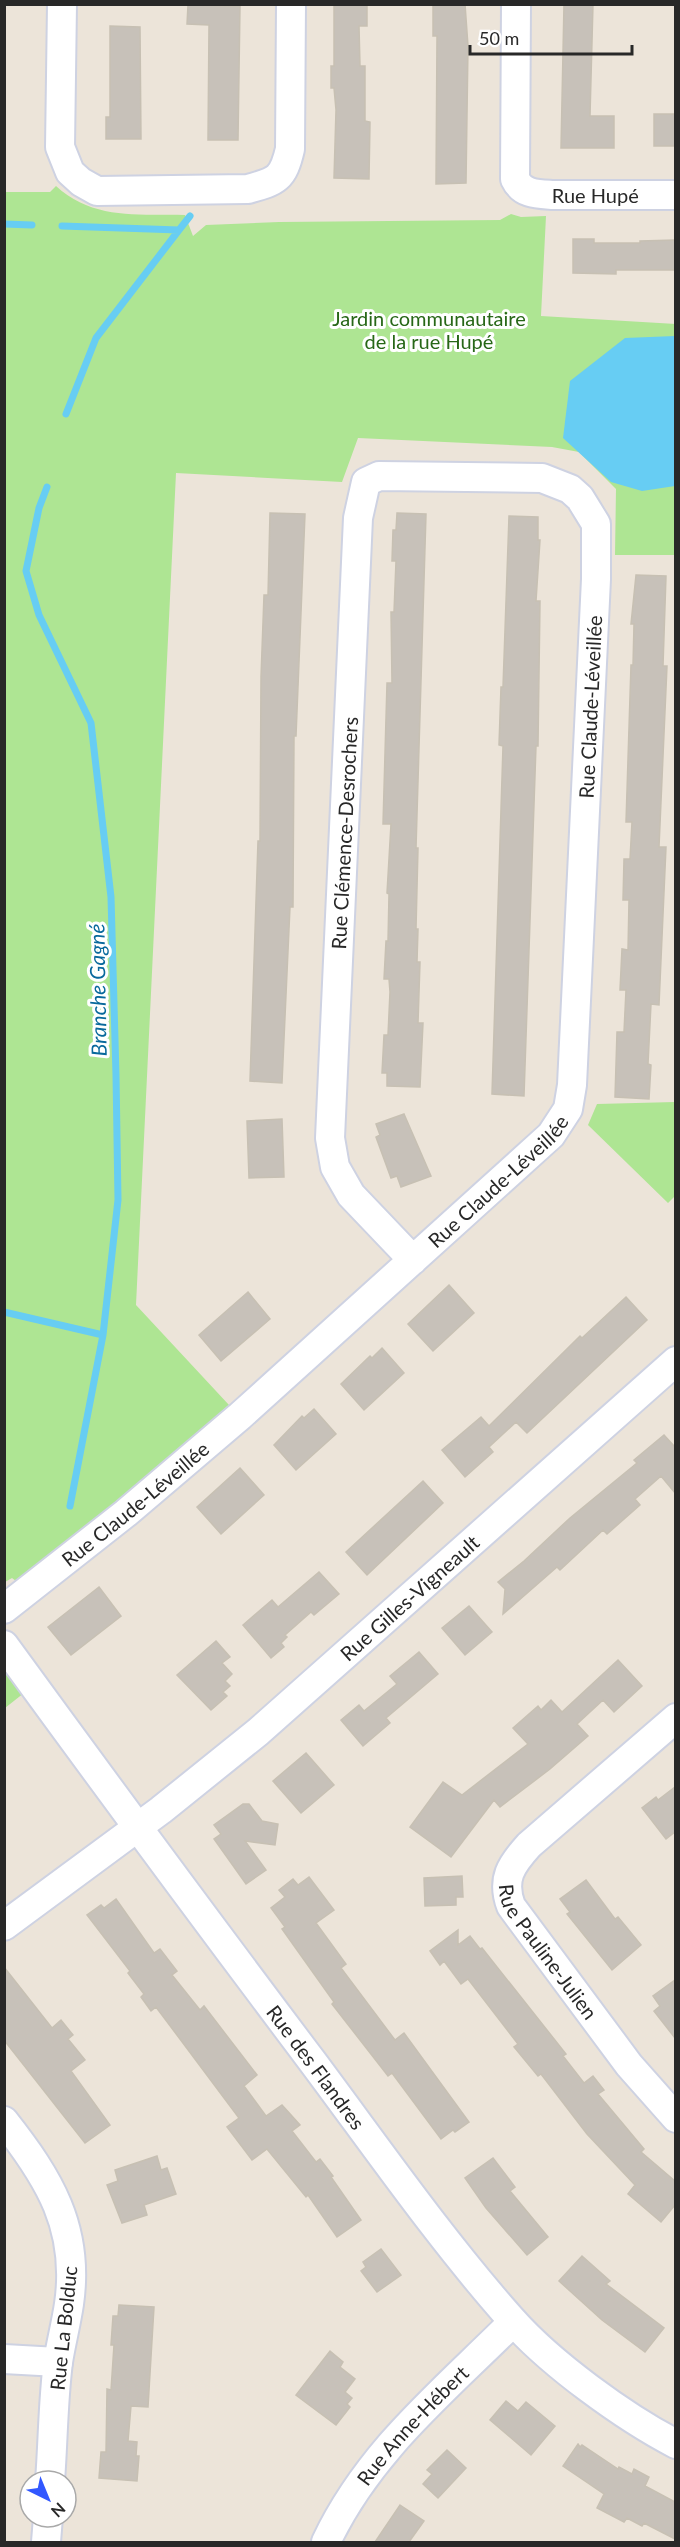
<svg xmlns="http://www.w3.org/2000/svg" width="680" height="2547" font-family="Lato,sans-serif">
<rect width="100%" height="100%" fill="#ece4d9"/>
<!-- green -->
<path fill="#aee593" d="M56,186C93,220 138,214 185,215L193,236L206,225L279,222L500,220L511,214L521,217L546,216L541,316L676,324L675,555H615L616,489L579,452L552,447L358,438L342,482L176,473L136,1305L229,1405L120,1501L16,1581L12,1578L5,1582L4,192H50Z
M675,1102V1196L668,1203L588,1125L597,1104Z
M4,1666L24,1693L5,1708H4Z"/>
<!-- water -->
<path fill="#67cdf3" d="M675,336V486L642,491L611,482L563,438L570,381L625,338Z"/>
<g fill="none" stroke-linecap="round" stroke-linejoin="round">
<!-- stream -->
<path stroke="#67cdf3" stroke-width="7" d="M4,224L32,225
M62,226L179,230L190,216
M66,414L96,338L179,230
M47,487L39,508L26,571L39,615L91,723L111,897L116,1075L118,1200L103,1335L70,1506
M4,1312L103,1335"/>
</g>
<!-- building -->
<path fill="#c7c1b9" stroke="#c7c0b3" stroke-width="1.5" d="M334,4L367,5V26H359L360,66H365V121L370,122L369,179L334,178L336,110L334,88H331V66H334Z
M433,4H465L468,46L466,183L436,184L437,36H433Z
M564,4H593L590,116H614V148H561Z
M188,5L240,6L238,140H208L209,25L187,24Z
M110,26L140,27L141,139H106V117H110Z
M654,114H675V146H654Z
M573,239H594V243H640V241L675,240V270H616V274L573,273Z
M270,513L305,514L296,736H294L293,907H290L282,1083L250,1081L258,841H260L261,677L264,595H268Z
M397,513L426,514L416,848H418L416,929H418L417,962H420L418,1023H423L420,1087L387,1086V1073H382L384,1035H388L390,992L389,979H384L386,941H388L389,894L387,893L391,824H383L387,683H392L391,612H394L396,561H392L393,530H396Z
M509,516L538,517V540H540L536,601H540L538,746H536L524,1096L492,1094L503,746L499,745L501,687H503Z
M636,575L666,576L663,666H667L659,847H666L659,1005L651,1004L648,1064L651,1065L649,1099L615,1097L617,1032H624L626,990H620L622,949L628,950L629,900H623L624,859H630L632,822H626L631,665H633L634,624H631Z
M404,1114L431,1176L401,1187L397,1176L391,1178L376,1137L380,1135L376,1124Z
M282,1119L284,1177L249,1178L247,1121Z
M449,1285L474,1313L433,1351L408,1324Z
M248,1292L270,1319L221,1361L199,1335Z
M626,1297L647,1320L527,1433L516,1422L489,1447L493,1452L465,1477L442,1450L481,1417L489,1426L580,1336L582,1338Z
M382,1348L404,1373L364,1410L341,1384L370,1356L372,1358Z
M314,1409L336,1434L296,1470L274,1445L302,1416L304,1418Z
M664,1435L675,1447V1493L661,1476L635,1499L640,1505L607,1534L603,1530L560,1570L557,1567L503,1614L505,1589L498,1582L524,1561L570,1518L637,1463L634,1460Z
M240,1468L264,1495L221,1534L197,1507Z
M423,1481L443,1503L367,1575L346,1552Z
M319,1572L339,1594L314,1615L311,1612L285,1635L287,1637L281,1643L284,1647L271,1658L243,1625L272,1600L278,1607Z
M99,1587L121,1616L71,1655L48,1627Z
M469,1606L492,1632L465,1655L442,1628Z
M216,1641L230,1657L222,1663L232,1674L225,1681L230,1686L223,1692L227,1696L211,1710L177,1675Z
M419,1652L438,1674L386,1718L390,1723L363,1746L341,1720L359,1705L364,1711L397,1684L390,1676Z
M618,1660L642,1686L614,1712L603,1700L577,1724L588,1736L550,1769L500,1807L494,1800L451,1857L410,1827L443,1782L462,1795L528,1744L513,1728L538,1706L541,1710L551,1700L562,1712Z
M306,1753L334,1785L301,1813L273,1781Z
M675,1787V1832L666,1839L642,1808L656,1797L658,1800Z
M243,1804H249L262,1821L278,1824L275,1845L245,1841L266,1870L246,1884L214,1839L221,1834L214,1825Z
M462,1876L463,1897H456V1905L425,1906L424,1878Z
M309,1877L334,1910L316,1923L346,1964L341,1968L395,2040L404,2033L469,2122L455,2132L453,2130L441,2139L392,2073L388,2076L332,2004L334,2002L282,1929L285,1927L271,1908L285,1897L279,1890L293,1879L298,1885Z
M586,1880L615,1919L618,1917L641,1945L612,1970L567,1914L570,1912L560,1899Z
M116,1899L154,1953L160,1949L177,1971L172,1975L200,2010L204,2006L257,2075L244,2086L266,2116L282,2105L300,2125L292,2131L316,2162L320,2159L333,2176L331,2177L361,2220L337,2237L308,2195L306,2197L267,2149L252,2160L227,2127L239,2118L156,2007L151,2011L141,1997L144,1994L128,1973L130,1971L87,1915L101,1905L104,1908Z
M458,1930V1945L470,1936L480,1949L482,1948L566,2054L563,2056L584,2083L593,2076L604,2090L598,2094L644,2149L641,2152L675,2181V2205L661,2222L628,2194L635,2185L587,2134L541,2074L538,2076L514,2047L518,2044L468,1979L461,1984L444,1961L440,1965L430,1951Z
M4,1967L52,2028L61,2020L73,2035L68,2039L85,2060L71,2071L110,2125L85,2143L4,2040Z
M675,1980V2038L654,2011L660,2006L653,1996Z
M157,2156L161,2170L167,2168L176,2194L144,2205L147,2215L122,2223L107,2185L118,2181L115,2170Z
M493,2158L515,2187L510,2191L548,2237L527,2255L486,2208L465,2178Z
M381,2249L401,2275L377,2292L361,2271L366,2267L363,2262Z
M582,2256L610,2281L606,2284L664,2328L645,2352L602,2320L559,2281Z
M119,2305L154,2307L148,2407L131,2406L128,2441L137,2442L136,2456H139L137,2481L99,2478L101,2452H106L107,2389L111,2390L114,2345H111L113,2316H118Z
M330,2351L343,2362L340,2367L355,2379L345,2392L352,2398L347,2404L350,2407L336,2425L296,2395Z
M506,2401L518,2411L526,2402L555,2426L531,2455L490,2420Z
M578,2444L580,2447L582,2445L618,2469L619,2467L632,2474L634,2469L649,2477L645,2486L675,2502V2539L644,2523L642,2526L627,2518L624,2522L597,2508L604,2494L563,2466Z
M447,2450L466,2468L438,2498L423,2484L432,2474L427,2470Z
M400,2505L424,2521L409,2542H375Z"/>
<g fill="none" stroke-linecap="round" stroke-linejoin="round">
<!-- minor casing -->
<g stroke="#ced2e2" stroke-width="32">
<g id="minor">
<path d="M62,4L60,147L70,172L81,182L97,191L248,189C277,181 283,179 290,149L291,4"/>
<path id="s1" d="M516,4L515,179C522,194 537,194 552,195H676"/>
<path id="s2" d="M4,1609L126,1513L240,1416L551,1135L568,1109L572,1085L596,579V524L580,498L570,489L542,478L379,476L366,482L358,518L330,1138L335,1167L351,1195L413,1260"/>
<path id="s3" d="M4,1645C106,1785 208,1923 312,2061C377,2148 440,2239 512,2320C551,2364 624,2417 676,2444"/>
<path id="s4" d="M676,1718L529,1845C511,1865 501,1879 511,1906L629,2065L676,2118"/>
<path id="s5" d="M4,1926L161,1810L258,1732L676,1361"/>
<path d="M4,2121C49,2178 80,2228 69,2304C66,2324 61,2343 58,2362C53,2401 53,2442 50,2481"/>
<path d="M4,2359L58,2362"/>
<path d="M46,2542L48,2517"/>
<path id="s6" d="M326,2542C369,2451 443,2392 513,2322"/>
</g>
</g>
<!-- minor -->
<use href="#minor" stroke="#fff" stroke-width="28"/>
</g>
<g text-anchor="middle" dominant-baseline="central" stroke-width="6" stroke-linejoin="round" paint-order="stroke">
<!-- street labels -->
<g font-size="20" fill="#282828" stroke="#fff">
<text stroke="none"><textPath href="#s1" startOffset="261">Rue Hupé</textPath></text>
<text stroke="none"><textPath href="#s2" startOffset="1158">Rue Claude-Léveillée</textPath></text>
<text transform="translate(344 833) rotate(-87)">Rue Clémence-Desrochers</text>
<text stroke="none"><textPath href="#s2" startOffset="654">Rue Claude-Léveillée</textPath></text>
<text stroke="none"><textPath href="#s2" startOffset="168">Rue Claude-Léveillée</textPath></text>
<text stroke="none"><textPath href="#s5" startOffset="522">Rue Gilles-Vigneault</textPath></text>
<text stroke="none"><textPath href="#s4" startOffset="320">Rue Pauline-Julien</textPath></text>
<text stroke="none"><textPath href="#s3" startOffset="525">Rue des Flandres</textPath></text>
<text transform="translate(63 2328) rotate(-84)">Rue La Bolduc</text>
<text stroke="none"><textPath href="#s6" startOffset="146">Rue Anne-Hébert</textPath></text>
</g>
<!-- park labels -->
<g font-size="20" fill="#276717" stroke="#fff">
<text x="429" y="318">Jardin communautaire<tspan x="429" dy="23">de la rue Hupé</tspan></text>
</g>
<!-- water labels -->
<g font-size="21" font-style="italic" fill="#08699c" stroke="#fff">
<text transform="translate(97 990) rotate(-91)">Branche Gagné</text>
</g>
</g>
<!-- border -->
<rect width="680" height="2547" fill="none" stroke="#282828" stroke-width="12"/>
<!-- north arrow -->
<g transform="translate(48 2499) rotate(137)"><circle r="28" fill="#ffffff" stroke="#a9a9a9" stroke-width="1.5"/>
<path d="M0-4.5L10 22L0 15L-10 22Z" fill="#3258ff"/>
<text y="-9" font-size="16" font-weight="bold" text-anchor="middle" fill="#282828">N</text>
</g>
<!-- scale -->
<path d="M470 45v9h162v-9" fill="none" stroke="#282828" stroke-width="3"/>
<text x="479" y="45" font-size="18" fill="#282828" stroke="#ffffff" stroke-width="4.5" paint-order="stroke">50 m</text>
</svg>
